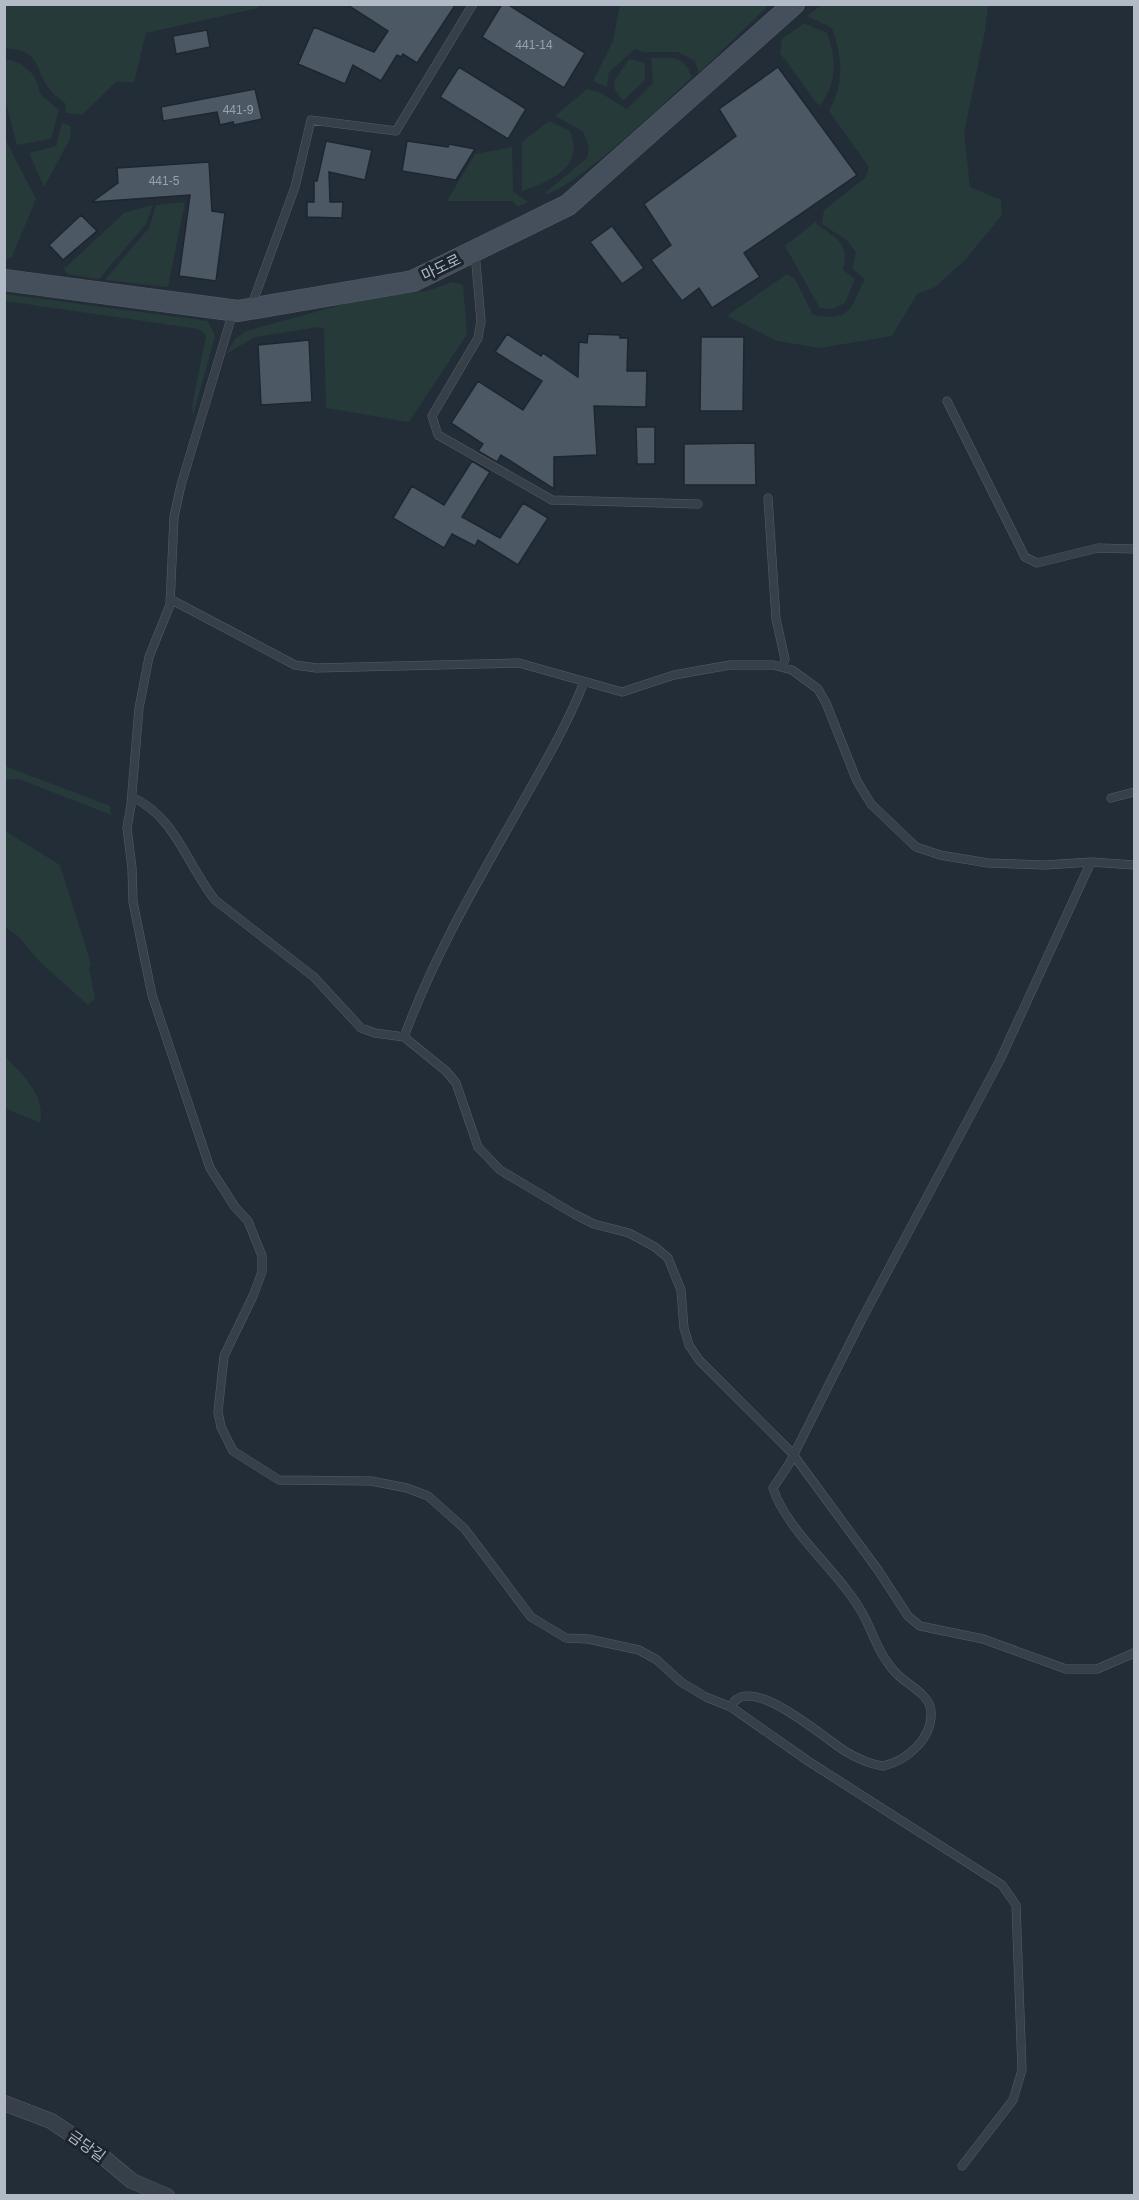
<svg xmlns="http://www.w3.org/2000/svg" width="1139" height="2200" font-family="Arial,'Noto Sans KR',sans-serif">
<rect width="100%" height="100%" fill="#232d38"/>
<!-- green -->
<path fill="#263a3a" d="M4,5L5,4L258,5V8L146,33L134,82H116L82,115L66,113L65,103C60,99 54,95 50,90C33,68 43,51 5,48Z
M620,5L769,4V5L699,73L695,61L678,52H643L635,49L609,72L607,87L593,81L613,41Z
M822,5H988L985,31L964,133L970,187L1001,200L1002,215L965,260L935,287L917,294L892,336L820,348L777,341L727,316L787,274L795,279L813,315C853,321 849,310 865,279L852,269L856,253L848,241L822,224L824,210L865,178L869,167L829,111C845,82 842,57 832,28L807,16Z
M804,23L827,33C837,58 837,85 819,106L780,53L782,39Z
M651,58C673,58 683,54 692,77C669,99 569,194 544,194L587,158L589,147L583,131L555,116L587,89L599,92L627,109L653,83Z
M5,59C24,62 38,75 40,94L59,110L51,139L17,145L5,100Z
M629,59L645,63V80L623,101L615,90L614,81Z
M549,121L570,131C585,167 551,181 522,191V142Z
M62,123L71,126L70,139L44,187L29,153L56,146Z
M4,130L6,141L36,199L12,257L5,260Z
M512,147L513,191L528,202L518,207L512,201H447L475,154Z
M185,202L168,287L105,280L149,228L156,205Z
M153,205L146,224L99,279L67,274L64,269L124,213Z
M815,222C835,240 850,239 843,270L855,279L845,303L833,309L820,308L785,246Z
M453,282L463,285L467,334L409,422L326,408L324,329L318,327L255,337L226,354L235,339L246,331L381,294L427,291Z
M5,294L208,321L215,336L193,416L192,406L206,336L199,329L5,301Z
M5,766L110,806L111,815L19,779L5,780Z
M5,831L60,865L91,964L89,969L95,998L88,1005L38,960L18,936L5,927Z
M5,1056C22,1075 46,1094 40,1123L5,1108Z"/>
<!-- building -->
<path fill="#4c5864" stroke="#1e262f" stroke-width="1.5" d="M346,4H456L417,63L403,54L401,57L397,55L381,81L353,65L345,84L298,64L314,27L374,52L388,31Z
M502,4H507L585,53L564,88L482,37Z
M207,30L210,47L176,54L173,36Z
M459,67L526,109L508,139L440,97Z
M778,67L857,175L744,253L760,277L712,308L699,288L682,301L651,260L671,245L644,204L736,136L719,109Z
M255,89L262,119L234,125L233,122L220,125L217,112L163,121L161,107Z
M326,141L372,150L365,180L329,172L330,202H343L342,218L307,217V202H314V181H317Z
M407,141L448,147L449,144L475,149L456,180L402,171Z
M209,162L212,211L225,213L216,281L179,276L190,195L92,202L118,183L117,168Z
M81,215L97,231L63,260L49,245Z
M612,226L644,268L622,284L590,242Z
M507,334L541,356L543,353L578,377L579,342L587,343L588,334L620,335V338H628L627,371H647L646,407L594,406L597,455L554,457V489L501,455L497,462L478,451L483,444L451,423L478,381L523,410L542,381L495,352Z
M701,337H744L743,411H700Z
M309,340L312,402L261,405L258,345Z
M636,427H655V464H637Z
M755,443L756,485H684V444Z
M472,461L490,472L462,517L500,538L523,503L548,518L518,565L478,540L475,546L452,534L444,548L393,518L412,486L444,505Z"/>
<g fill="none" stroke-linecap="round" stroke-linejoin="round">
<!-- lane casing -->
<g stroke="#555d66" stroke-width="9">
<path id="lane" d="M475,252L481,321L478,338L432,416L438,435L552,500L698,504
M251,307L295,187L311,120L396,131L473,4
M233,312L181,485L174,517L170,605L149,657L139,708L131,805L127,828L132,868L133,902L152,995L210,1168L235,1207L248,1221L262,1256V1272L253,1296L224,1356L218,1412L221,1427L233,1451L279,1480L371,1481L407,1488L428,1496L464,1528L531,1617L566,1638L588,1639L639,1650L657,1660L681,1682L706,1697L731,1707L808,1761L1002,1885L1016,1905L1022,2070L1013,2100L962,2166
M947,401L1025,557L1037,563L1098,548L1134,549
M768,498L776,619L785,659L782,667
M170,599L295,665L316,668L519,663L622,692L674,675L730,665H773L792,670L818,689L826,703L857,781L871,804L916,847L940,855L988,863L1045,865L1091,862L1134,865
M132,797C176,817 187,865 215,900L314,977L361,1028L375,1033L404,1037L446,1071L456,1083L478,1147L500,1170L574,1214L594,1224L629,1233L655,1247L668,1258L681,1290L684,1328L689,1345L699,1360L792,1453L878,1570L908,1616L920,1626L983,1639L1066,1669H1097L1134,1653
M1111,798L1134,792
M404,1037C433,958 476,884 517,812C541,769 566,728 584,682
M731,1707C747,1669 826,1740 845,1751C856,1758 870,1764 883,1766C907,1761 933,1738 931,1711C930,1695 908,1685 898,1675C882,1660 875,1639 866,1620C845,1576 787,1533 773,1488L789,1464L862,1319L1000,1060L1091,862"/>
</g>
<!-- street casing -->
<g stroke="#555d66" stroke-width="16">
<path id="street" d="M4,2103L51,2121L96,2151L132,2181L167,2196"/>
</g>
<!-- secondary casing -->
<g stroke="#555d66" stroke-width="22">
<path id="secondary" d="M4,280L238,311L413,281L568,205L794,4"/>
</g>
<!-- lane -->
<use href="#lane" stroke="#373f49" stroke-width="8"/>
<!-- street -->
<use href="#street" stroke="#373f49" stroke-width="15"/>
<!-- secondary -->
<use href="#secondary" stroke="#454f5b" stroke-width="21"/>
</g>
<g text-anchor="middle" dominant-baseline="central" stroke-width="6" stroke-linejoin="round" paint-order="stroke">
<!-- number labels -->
<g font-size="12" fill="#98a2ad">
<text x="534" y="45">441-14</text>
<text x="238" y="110">441-9</text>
<text x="164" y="181">441-5</text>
</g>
<!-- street labels -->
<g font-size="15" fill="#b2bac5" stroke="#1c242d">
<text transform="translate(441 267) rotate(-26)">마도로</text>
<text transform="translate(87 2146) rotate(36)">금당길</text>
</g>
</g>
<!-- border -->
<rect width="1139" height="2200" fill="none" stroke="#b2bac5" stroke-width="12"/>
</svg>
